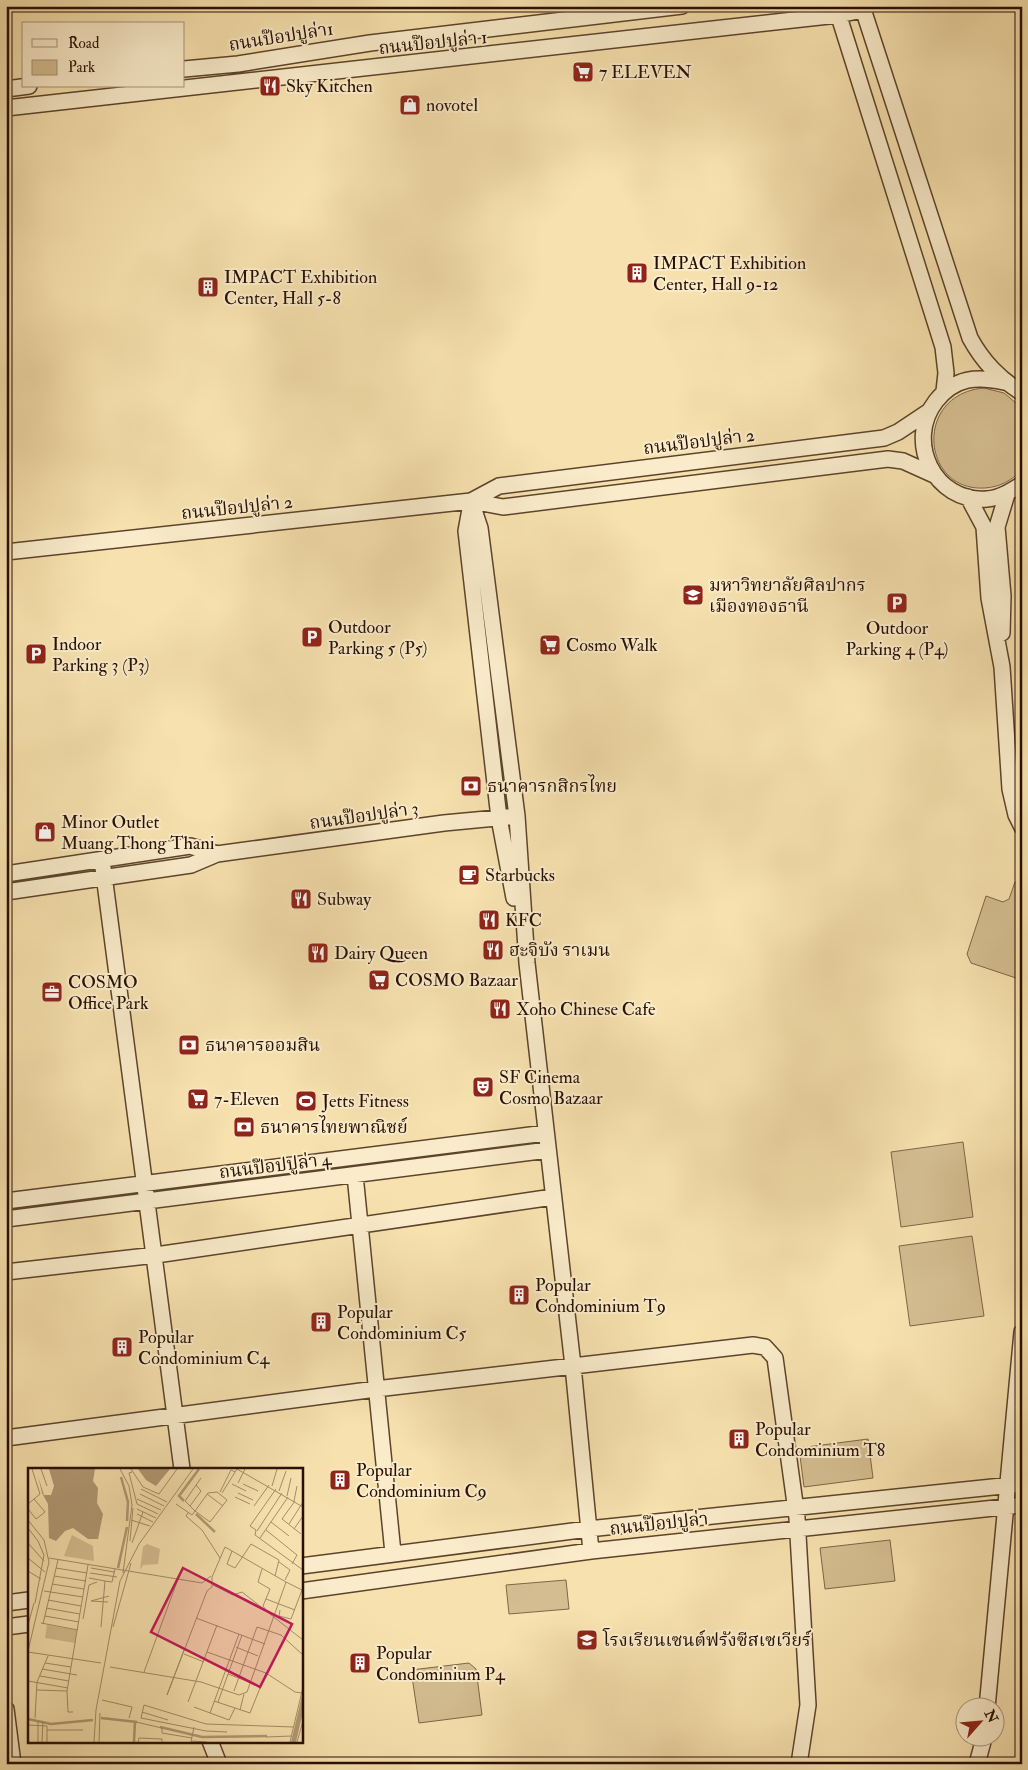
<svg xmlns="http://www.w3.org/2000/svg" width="1028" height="1770" font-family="'IM FELL Double Pica','Noto Serif Thai',serif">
<rect width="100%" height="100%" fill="#f7e2af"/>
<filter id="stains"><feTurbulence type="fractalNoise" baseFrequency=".004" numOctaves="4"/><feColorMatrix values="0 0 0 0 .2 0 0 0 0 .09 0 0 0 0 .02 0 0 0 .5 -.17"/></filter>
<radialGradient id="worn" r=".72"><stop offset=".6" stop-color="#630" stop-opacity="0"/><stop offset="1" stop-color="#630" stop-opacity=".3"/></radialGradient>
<!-- green -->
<path fill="#d4be91" stroke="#7e6648" d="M984,388L1004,393L1022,408V469C1013,480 1000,487 985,488C921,492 913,394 984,388Z
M1015,882L1022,884V980L971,963L967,954L986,896L1003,902L1009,899Z
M963,1142L973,1217L901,1227L891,1152Z
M972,1236L984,1316L910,1326L899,1246Z
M868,1439L873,1478L804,1487L799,1448Z
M890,1540L895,1581L825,1589L820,1548Z
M566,1580L569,1609L509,1614L506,1585Z
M469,1663L476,1669L482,1715L419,1723L411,1670Z"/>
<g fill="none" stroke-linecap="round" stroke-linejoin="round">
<!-- minor casing -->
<g stroke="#5c442c" stroke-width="18">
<path id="minor" d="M862,6L970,338C983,362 999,378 1022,393
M836,7L943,347L946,373L944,391
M184,69L238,64L370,43L682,6
M6,89L29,86
M6,108L838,15L863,10
M1004,382C977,376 955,377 936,401C905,441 934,503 987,499C1000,498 1011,491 1022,484
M968,497L984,527L989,598L1002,667L1010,789L1016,815L1022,827
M471,501L480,528L517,816L527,963L573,1366L591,1551
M471,501L499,486L884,438L898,432L928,412
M471,504L466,531L499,818L514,898
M6,552L471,501L503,507L888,459L903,461L934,475
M1002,633L1003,596L997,527L1007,494
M102,860L182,1469
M6,874L190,846L217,854
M6,892L191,865L217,854L444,823L517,816
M355,1175L393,1553
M6,1201L546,1133
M6,1219L548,1150
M6,1272L156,1255L553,1197
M6,1438L376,1389L753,1345L765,1347L775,1358L797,1518L808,1705L799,1764
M301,1566L588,1529L1022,1484
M301,1591L591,1551L1022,1505
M6,1603L29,1600
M6,1627L29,1624
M987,1708L1022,1332
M6,1709L13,1764
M210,1741L219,1764
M977,1764L984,1738"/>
</g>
<!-- minor -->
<use href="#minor" stroke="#faeccb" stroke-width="15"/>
</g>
<!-- icons -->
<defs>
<g id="supermarket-square" transform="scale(1.125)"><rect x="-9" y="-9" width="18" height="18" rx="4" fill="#8f2418" stroke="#faeccb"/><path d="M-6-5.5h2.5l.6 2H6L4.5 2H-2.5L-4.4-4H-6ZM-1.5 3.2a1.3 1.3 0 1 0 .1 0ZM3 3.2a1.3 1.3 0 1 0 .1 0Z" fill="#fff"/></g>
<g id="restaurant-square" transform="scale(1.125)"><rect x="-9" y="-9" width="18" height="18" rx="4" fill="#8f2418" stroke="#faeccb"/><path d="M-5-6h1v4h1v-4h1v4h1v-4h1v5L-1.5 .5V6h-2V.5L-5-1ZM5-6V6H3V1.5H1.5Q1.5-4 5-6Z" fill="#fff"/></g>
<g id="shop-square" transform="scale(1.125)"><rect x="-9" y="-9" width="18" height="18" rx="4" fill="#8f2418" stroke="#faeccb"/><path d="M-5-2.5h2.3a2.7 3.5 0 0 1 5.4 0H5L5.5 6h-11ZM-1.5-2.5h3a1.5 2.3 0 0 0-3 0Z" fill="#fff"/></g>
<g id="building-square" transform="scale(1.125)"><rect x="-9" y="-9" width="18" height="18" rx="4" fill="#8f2418" stroke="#faeccb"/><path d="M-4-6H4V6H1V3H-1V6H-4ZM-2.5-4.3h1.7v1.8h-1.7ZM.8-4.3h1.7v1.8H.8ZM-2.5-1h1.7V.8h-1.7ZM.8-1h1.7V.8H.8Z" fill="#fff"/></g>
<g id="university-square" transform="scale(1.125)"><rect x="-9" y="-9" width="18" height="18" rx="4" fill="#8f2418" stroke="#faeccb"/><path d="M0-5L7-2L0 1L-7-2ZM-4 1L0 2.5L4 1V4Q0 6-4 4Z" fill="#fff"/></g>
<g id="parking-square" transform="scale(1.125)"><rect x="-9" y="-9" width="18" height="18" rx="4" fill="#8f2418" stroke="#faeccb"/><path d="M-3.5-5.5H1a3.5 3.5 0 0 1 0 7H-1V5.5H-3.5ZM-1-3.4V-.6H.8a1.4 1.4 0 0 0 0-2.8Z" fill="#fff"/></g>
<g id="bank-square" transform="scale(1.125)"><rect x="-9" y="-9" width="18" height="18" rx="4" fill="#8f2418" stroke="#faeccb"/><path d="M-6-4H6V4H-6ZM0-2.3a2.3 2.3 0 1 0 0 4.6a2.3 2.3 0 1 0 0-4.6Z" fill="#fff"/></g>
<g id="cafe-square" transform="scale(1.125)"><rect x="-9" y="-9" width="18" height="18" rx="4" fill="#8f2418" stroke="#faeccb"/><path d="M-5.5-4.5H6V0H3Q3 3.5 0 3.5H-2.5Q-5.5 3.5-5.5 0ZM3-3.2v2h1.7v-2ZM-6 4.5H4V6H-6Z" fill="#fff"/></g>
<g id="office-square" transform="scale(1.125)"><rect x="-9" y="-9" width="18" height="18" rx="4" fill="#8f2418" stroke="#faeccb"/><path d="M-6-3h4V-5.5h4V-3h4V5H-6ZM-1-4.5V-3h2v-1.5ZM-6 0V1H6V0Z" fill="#fff"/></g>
<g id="theatre-square" transform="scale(1.125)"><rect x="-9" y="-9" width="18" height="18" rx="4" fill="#8f2418" stroke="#faeccb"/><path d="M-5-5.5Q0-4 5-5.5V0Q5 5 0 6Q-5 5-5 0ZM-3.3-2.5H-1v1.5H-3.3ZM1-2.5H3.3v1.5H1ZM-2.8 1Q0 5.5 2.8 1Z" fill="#fff"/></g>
<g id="stadium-square" transform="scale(1.125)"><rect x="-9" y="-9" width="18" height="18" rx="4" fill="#8f2418" stroke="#faeccb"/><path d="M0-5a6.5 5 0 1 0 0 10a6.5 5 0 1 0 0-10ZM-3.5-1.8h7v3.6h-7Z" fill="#fff"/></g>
<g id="school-square" transform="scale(1.125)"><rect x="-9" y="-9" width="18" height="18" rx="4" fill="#8f2418" stroke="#faeccb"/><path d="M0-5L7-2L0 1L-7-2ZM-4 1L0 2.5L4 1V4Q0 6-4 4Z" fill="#fff"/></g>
</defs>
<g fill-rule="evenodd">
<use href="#supermarket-square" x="583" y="72"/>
<use href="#restaurant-square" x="270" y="86"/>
<use href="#shop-square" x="410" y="105"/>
<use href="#building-square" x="637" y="273"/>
<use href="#building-square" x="208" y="287"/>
<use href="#university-square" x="693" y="595"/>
<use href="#parking-square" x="897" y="603"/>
<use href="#parking-square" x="312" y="637"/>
<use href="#supermarket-square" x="550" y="645"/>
<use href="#parking-square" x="36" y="654"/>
<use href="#bank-square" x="471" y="786"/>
<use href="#shop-square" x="45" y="832"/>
<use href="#cafe-square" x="469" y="875"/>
<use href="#restaurant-square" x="301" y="899"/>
<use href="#restaurant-square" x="489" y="920"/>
<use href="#restaurant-square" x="493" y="950"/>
<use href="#restaurant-square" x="318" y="953"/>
<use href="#supermarket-square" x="379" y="980"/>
<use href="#office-square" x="52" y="992"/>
<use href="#restaurant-square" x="500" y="1009"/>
<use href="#bank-square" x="189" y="1045"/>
<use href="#theatre-square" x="483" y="1087"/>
<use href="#supermarket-square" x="198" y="1099"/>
<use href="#stadium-square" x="306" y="1101"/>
<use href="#bank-square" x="244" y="1127"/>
<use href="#building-square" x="519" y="1295"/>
<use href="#building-square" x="321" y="1322"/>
<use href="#building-square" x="122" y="1347"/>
<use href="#building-square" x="739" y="1439"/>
<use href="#building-square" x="340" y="1480"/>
<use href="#school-square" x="587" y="1640"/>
<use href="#building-square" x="360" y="1663"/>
</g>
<g text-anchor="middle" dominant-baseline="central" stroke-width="4" stroke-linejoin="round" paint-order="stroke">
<!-- street labels -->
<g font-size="18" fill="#280f00" stroke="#faeccb">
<text transform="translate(281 37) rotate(-9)">ถนนป๊อปปูล่า1</text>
<text transform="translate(433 43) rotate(-6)">ถนนป๊อปปูล่า 1</text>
<text transform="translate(699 442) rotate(-7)">ถนนป๊อปปูล่า 2</text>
<text transform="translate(237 508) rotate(-6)">ถนนป๊อปปูล่า 2</text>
<text transform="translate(364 816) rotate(-8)">ถนนป๊อปปูล่า 3</text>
<text transform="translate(275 1166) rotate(-7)">ถนนป๊อปปูล่า 4</text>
<text transform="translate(659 1524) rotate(-6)">ถนนป๊อปปูล่า</text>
</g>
<!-- poi labels -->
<g font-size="18" fill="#280f00" stroke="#faeccb" text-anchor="start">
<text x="599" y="72">7 ELEVEN</text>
<text x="286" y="86">Sky Kitchen</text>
<text x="426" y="105">novotel</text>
<text x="653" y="263">IMPACT Exhibition<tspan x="653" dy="21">Center, Hall 9-12</tspan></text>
<text x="224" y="277">IMPACT Exhibition<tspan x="224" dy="21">Center, Hall 5-8</tspan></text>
<text x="709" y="585">มหาวิทยาลัยศิลปากร<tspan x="709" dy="21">เมืองทองธานี</tspan></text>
<text x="328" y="627">Outdoor<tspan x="328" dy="21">Parking 5 (P5)</tspan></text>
<text x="897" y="628" text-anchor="middle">Outdoor<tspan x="897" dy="21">Parking 4 (P4)</tspan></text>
<text x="52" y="644">Indoor<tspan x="52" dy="21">Parking 3 (P3)</tspan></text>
<text x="566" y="645">Cosmo Walk</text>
<text x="487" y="786">ธนาคารกสิกรไทย</text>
<text x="61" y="822">Minor Outlet<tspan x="61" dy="21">Muang Thong Thani</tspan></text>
<text x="485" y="875">Starbucks</text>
<text x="317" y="899">Subway</text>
<text x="505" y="920">KFC</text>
<text x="509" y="950">ฮะจิบัง ราเมน</text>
<text x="334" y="953">Dairy Queen</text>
<text x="395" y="980">COSMO Bazaar</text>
<text x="68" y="982">COSMO<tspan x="68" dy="21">Office Park</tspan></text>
<text x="516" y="1009">Xoho Chinese Cafe</text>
<text x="205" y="1045">ธนาคารออมสิน</text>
<text x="499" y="1077">SF Cinema<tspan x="499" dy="21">Cosmo Bazaar</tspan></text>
<text x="214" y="1099">7-Eleven</text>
<text x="322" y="1101">Jetts Fitness</text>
<text x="260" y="1127">ธนาคารไทยพาณิชย์</text>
<text x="535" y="1285">Popular<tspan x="535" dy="21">Condominium T9</tspan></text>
<text x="337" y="1312">Popular<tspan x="337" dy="21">Condominium C5</tspan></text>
<text x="138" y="1337">Popular<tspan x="138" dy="21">Condominium C4</tspan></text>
<text x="755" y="1429">Popular<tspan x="755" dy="21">Condominium T8</tspan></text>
<text x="356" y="1470">Popular<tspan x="356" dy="21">Condominium C9</tspan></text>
<text x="603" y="1640">โรงเรียนเซนต์ฟรังซีสเซเวียร์</text>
<text x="376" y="1653">Popular<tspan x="376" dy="21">Condominium P4</tspan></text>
</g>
</g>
<!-- overview -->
<g transform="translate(28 1468)">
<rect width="275" height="275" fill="#f7e2af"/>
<path d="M44,67L65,78L66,93L36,88ZM119,76L132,81L130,96L115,97L112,102L115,79ZM19,157L49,162L47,175L17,170Z" fill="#d4be91"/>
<path d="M21,1H67L65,13L70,20L69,35L75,46L70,71H60L45,60L37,63L28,73L21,70L20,36L14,25L10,8L16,27H23L26,18ZM110,1H142L128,18L118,12ZM275,223V244L268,274H263Z" fill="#b19a74"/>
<path fill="none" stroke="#b19a74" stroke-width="2.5" d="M93,9L100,34L99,53M156,33L151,28L171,1M168,46L187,64M90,100L99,59M73,250L109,254M0,251L23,256L65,252M132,259L174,269L239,268M106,274L107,253"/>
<path fill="none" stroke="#a48e69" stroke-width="1" d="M13,1L19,18M92,1L101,18L104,37L95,105M103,1L115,19L131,26L149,1M104,4L101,5L109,36L130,46M210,15L217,1M204,16L218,23M215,16L230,23M244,18L249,1M113,21L139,34M248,21L222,58L228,62L227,67L275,102M251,23L258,3M192,24L203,2L207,4M194,25L209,1L275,39M210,25L225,32M112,26L136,38M179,26L195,38M259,28L263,10M207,29L222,36M109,31L133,42M266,33L269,18M267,33L254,51L273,66M0,36L12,26L4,1M148,36L164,47L167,43L180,25L189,24L199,32L182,54L167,43L157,33L173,10M162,38L173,23L168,17M226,38L241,17M0,41L8,51L17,44L6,31M109,41L128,50M160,45L158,48L174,62L192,90M109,46L125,54M0,52L16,72L21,94L0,183M103,52L122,58M243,54L261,68M261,56L275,34M0,60L10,73L16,87L7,135M266,61L275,48M238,62L269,87L264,96M229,63L254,25M232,70L260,29M102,73L105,40M0,75L16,93M104,75L115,44M204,83L199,96L207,100L223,76L251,92L247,108M0,90L17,104M21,90L174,115L183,108M251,94L262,102L257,112M28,100L59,105M63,100L86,104M234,101L230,114L242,121L235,138L238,142M0,103L13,111M62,105L89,109M26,108L58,113M61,110L77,113M24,116L56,121M185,117L205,127L214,124L275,172M16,123L55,129M238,131L267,142M20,132L53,138M63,133L81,128M63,133L80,134M18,140L52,146M252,142L251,148L263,151L274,122L258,114M17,148L51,154M168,150L237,176M55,151L61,117L69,114M13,155L50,162M15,156L30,92M0,157L6,135M73,159L77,113L84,114L87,101M85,159L103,95M208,179L230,188M156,182L139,227L179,123L184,119V109L197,79M0,184L73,195M179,184L238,205M156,186L176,194M17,195L43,199M82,199L173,214L211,227L219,224L258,114L197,79M14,201L49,207M116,204L150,111M238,205L267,224L274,225M200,206L221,214M12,208L41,213M0,213L40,220M9,214L20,188M9,222L39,223M206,223L229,159L253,167L275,187M74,232L104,239L101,250M186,233L222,245L238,205M160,234L189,157M190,234L214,167M166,239L201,252L207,240M212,242L216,226M45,244H40L39,223L60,97M114,244L140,252M182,245L211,166M7,250L9,214M108,254L134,260V265L164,270M0,257L19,258V274M19,262H55M199,264L178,263L113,250L116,237L178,256L266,259M238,269L264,268M163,273L179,274M10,274V254M14,274L15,253M66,274L68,242L92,113L111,76L165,1M71,274L72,245M110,274L111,270L134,271V274M163,274L166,259M262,274L275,219M269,274L275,253"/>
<path fill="#c2185b" fill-opacity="0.15" stroke="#c2185b" stroke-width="2.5" d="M155,100L264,156L232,219L123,164Z"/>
<rect width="275" height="275" fill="none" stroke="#280f00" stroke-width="2.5"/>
</g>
<!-- margin -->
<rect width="1028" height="1770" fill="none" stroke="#f7e2af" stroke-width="25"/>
<rect x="8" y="8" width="1013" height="1755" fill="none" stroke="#280f00" stroke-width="2.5"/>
<rect x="12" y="12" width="1003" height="1745" fill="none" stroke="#280f00"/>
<!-- legend -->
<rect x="22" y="22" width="162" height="65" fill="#faeccb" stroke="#a6947a"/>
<rect x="32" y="39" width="25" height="8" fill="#faeccb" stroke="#a6947a"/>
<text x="68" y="48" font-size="15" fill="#280f00">Road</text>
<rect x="32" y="60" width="25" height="15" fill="#d4be91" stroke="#a6947a"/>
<text x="68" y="72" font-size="15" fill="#280f00">Park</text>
<!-- north arrow -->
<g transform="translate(980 1722) rotate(63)"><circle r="24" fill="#faeccb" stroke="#a6947a"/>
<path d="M0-4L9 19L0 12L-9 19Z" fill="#8f2418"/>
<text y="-8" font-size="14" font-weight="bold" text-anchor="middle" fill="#280f00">N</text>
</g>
<rect width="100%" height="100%" filter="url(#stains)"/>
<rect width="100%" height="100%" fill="url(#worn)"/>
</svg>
